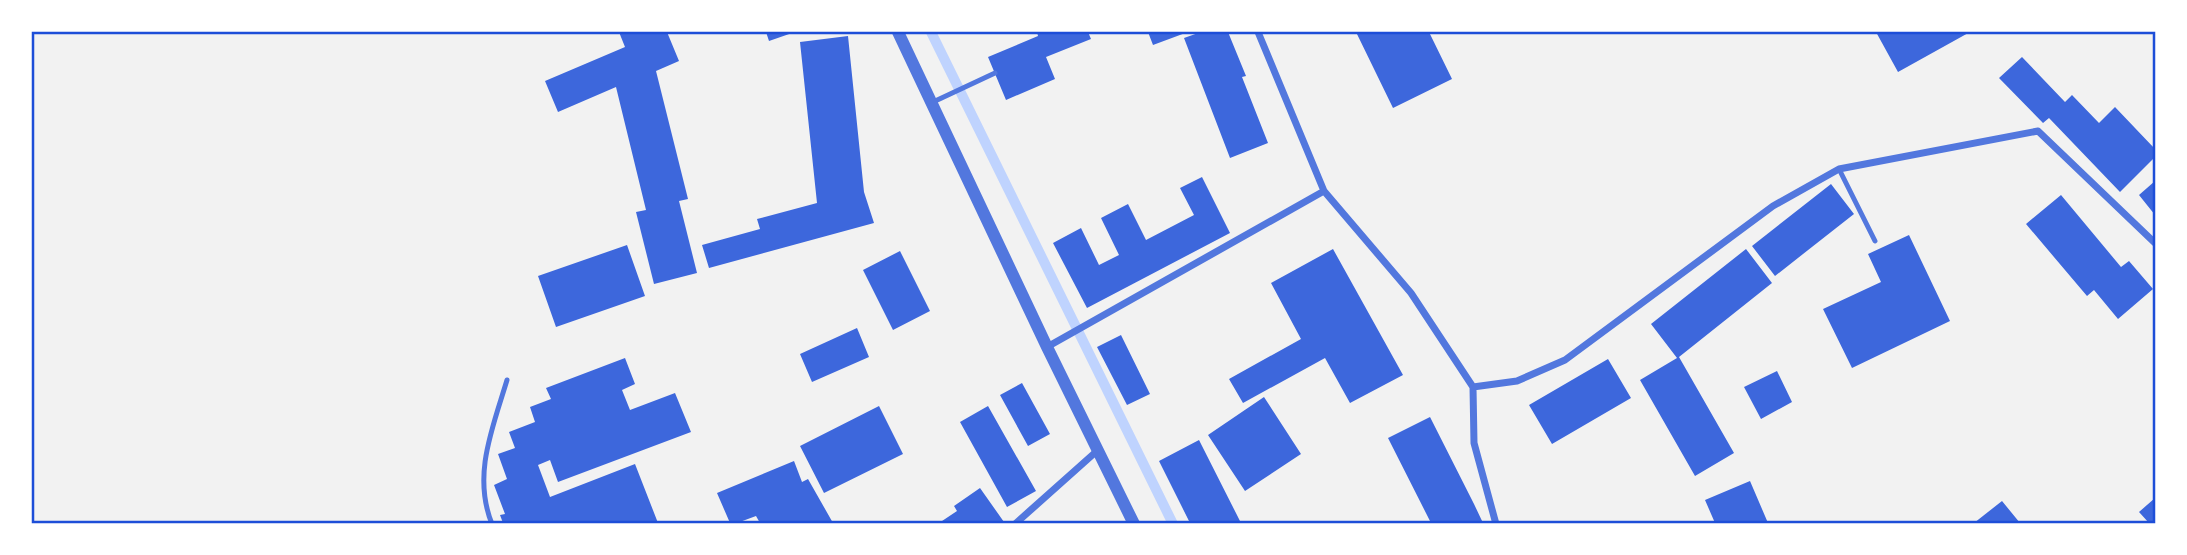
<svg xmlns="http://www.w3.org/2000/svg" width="2187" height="555" font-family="'PT Sans Narrow',sans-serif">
<rect width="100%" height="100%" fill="#f2f2f2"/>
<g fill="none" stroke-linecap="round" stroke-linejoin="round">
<!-- stream -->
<path stroke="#bfd3fe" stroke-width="10" d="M931,32L1173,524"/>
</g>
<!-- building -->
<path fill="#3d67dc" d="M619,32H667L679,61L656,71L688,199L679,201L697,273L654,284L636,212L646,210L616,87L558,112L545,81L625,47Z
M766,32H795L769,41Z
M1037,32H1088L1091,39L1046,57L1055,79L1006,100L988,57L1038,36Z
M1148,32H1188L1153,45Z
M1201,32H1228L1246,76L1242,77L1268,143L1230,158L1184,38Z
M1356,32H1429L1452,79L1393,108Z
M1876,32H1970L1898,72Z
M848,36L864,192L874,223L709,268L702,245L760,229L757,219L817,203L800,42Z
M2022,57L2065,102L2072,95L2099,123L2115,107L2155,149V157L2120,192L2049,118L2043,123L1999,78Z
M1202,177L1230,233L1087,308L1053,243L1081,228L1099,265L1119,255L1101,218L1128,204L1146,240L1194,215L1180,188Z
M2155,181V215L2139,195Z
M1831,184L1854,214L1775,276L1752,246Z
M2061,195L2121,267L2129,261L2153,289L2118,319L2094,290L2087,296L2026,224Z
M1909,235L1950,321L1852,368L1823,309L1881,282L1868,254Z
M627,245L645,296L556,327L538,276Z
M1333,249L1403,375L1350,403L1325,358L1243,403L1229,379L1301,339L1271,283Z
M1746,249L1772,283L1679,357L1734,453L1695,476L1640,380L1677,358L1651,324Z
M900,251L930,311L893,330L863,270Z
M857,328L869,357L812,382L800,354Z
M1121,335L1150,394L1127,405L1097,347Z
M625,358L635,384L622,390L630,410L675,393L691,432L558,482L550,460L538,465L550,497L635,464L658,523H503L500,515L505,514L494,485L507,479L498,454L515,448L509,432L535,422L530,407L551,399L546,388Z
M1608,359L1631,398L1552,444L1529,405Z
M1777,371L1792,402L1761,419L1744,387Z
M1022,383L1050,434L1028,446L1000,395Z
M1264,397L1301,454L1245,491L1208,435Z
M879,406L903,454L824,493L800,446Z
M988,406L1036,491L1007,507L960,422Z
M1430,417L1474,504L1483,523H1431L1388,438Z
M1199,440L1241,523H1190L1159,461Z
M794,461L802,482L808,479L833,523H760L756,516L737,523H730L717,493Z
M1750,481L1768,523H1715L1705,500Z
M980,488L1004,522L939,523L957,511L954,506Z
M2155,498V523H2149L2139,512Z
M2002,501L2020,523H1974Z"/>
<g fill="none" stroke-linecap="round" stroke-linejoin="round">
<!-- service -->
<path stroke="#5277de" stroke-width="5" d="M933,102L995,73
M1839,169L1875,241
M492,524C472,475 493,427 507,380"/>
<!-- minor -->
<path stroke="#5277de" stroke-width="7" d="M1258,32L1324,191L1411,293L1473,387L1474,443L1496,524
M1047,347L1324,191
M1473,387L1517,381L1565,360L1773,206L1839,169L2038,131L2156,244
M1015,524L1098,450"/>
<!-- tertiary -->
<path stroke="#5277de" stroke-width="12" d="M898,32L1047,347L1134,524"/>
</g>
<!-- border -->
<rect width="2187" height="555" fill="none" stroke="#ffffff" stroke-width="66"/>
<rect x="33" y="33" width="2121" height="489" fill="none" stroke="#1d4ed8" stroke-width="2.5"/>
</svg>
